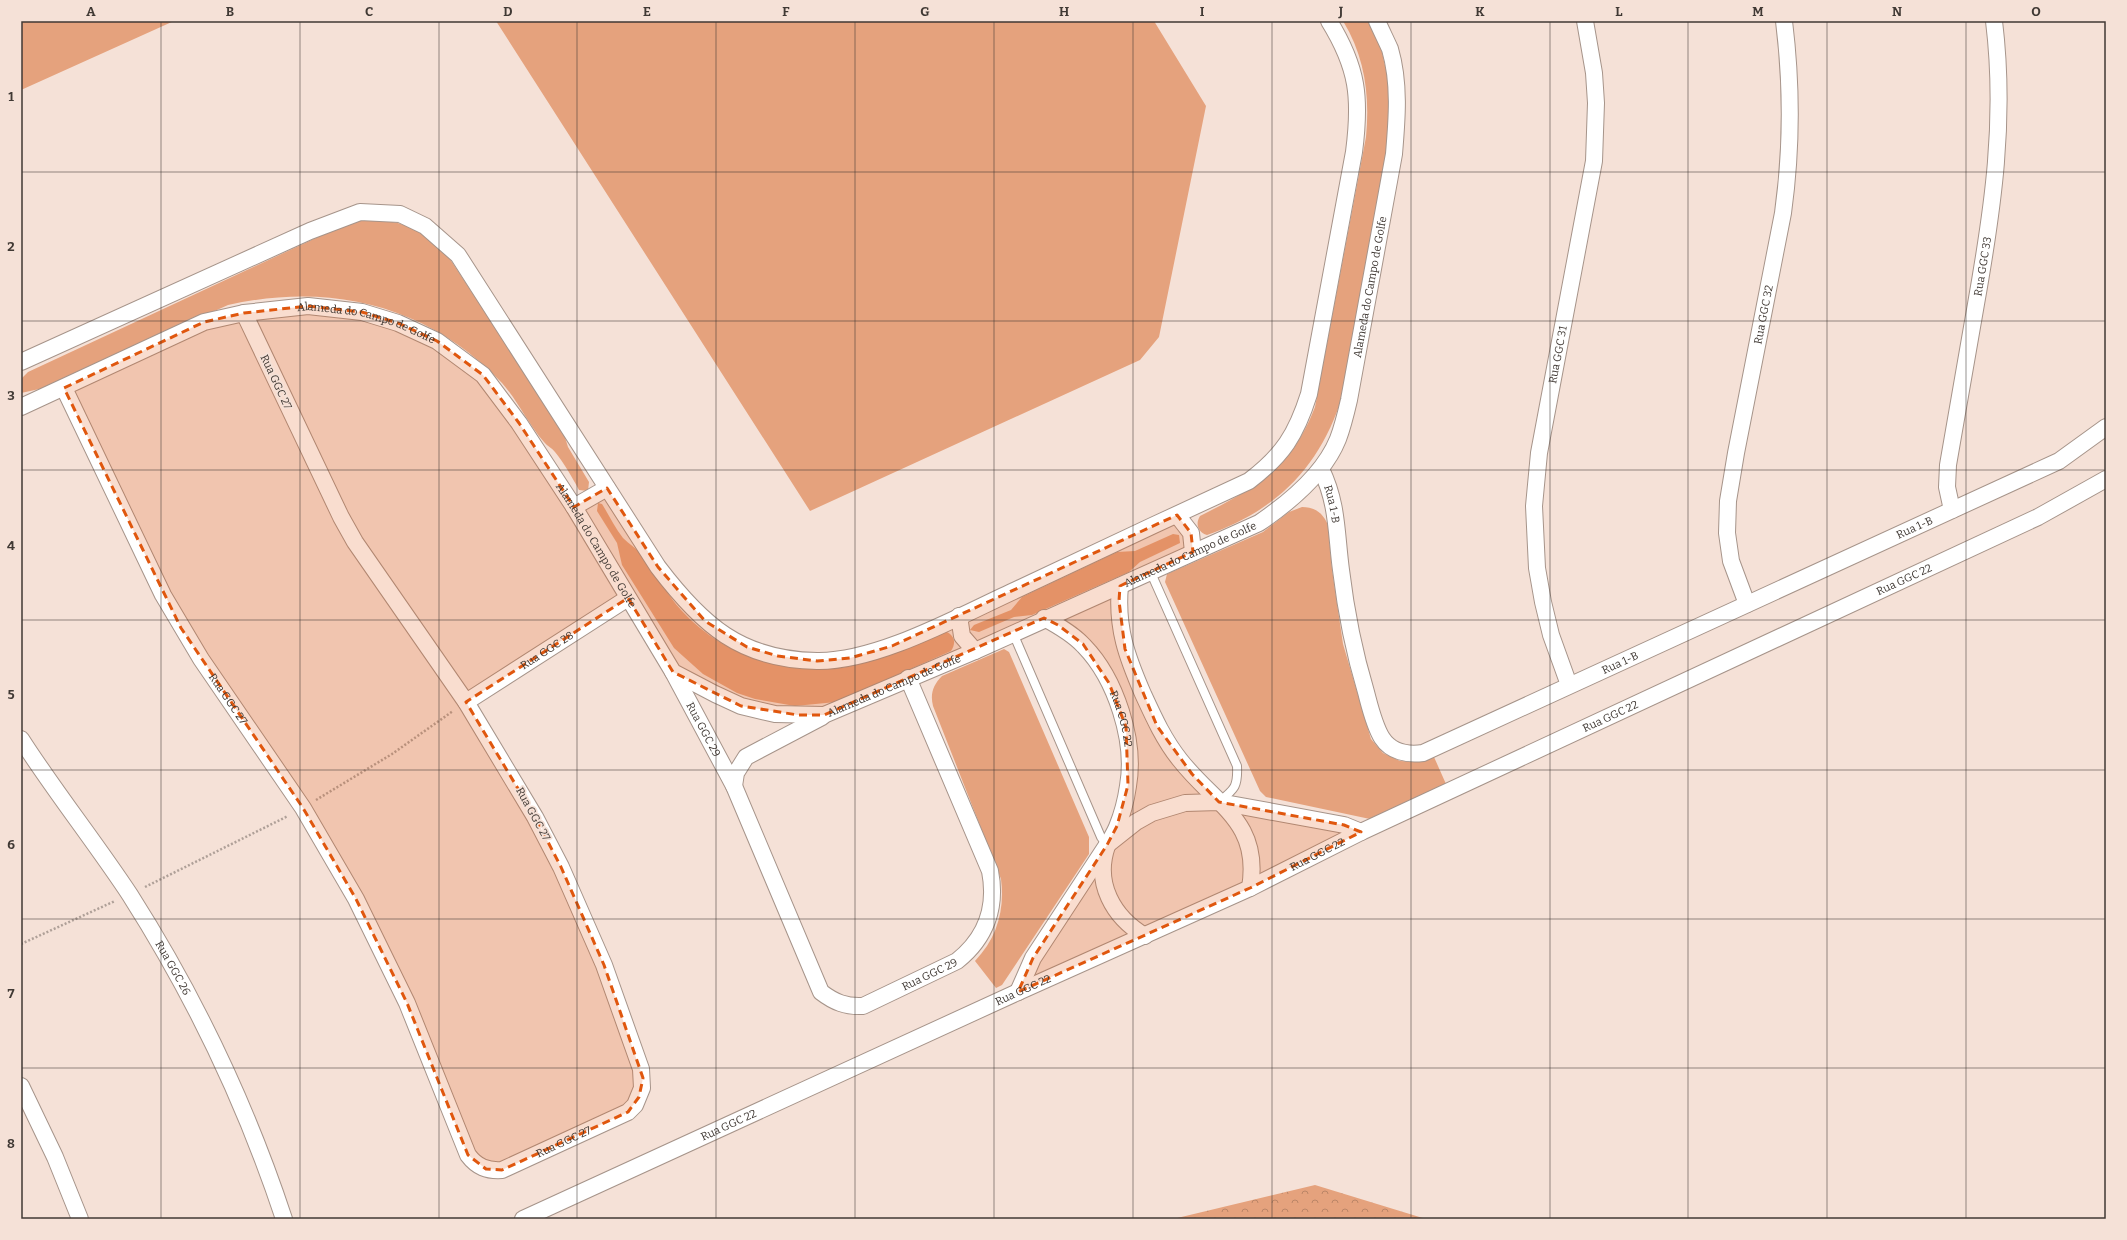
<svg xmlns="http://www.w3.org/2000/svg" width="2127" height="1240" font-family="Bitter,serif">
<defs>
<pattern id="forest-crowns" width="20" height="18" patternUnits="userSpaceOnUse"><rect width="20" height="18" fill="#e5a27d"/><path d="M2 6a3 3 0 1 1 6 0M12 15a3 3 0 1 1 6 0" fill="none" stroke="#bb8567"/></pattern>
</defs>
<rect width="100%" height="100%" fill="#f5e1d7"/>
<!-- green -->
<path fill="#e5a27d" d="M21,21H174L21,90Z
M496,21H1154L1206,106L1159,337L1140,360L810,511Z
M1343,21H1370L1381,48L1390,87L1387,149L1343,394C1321,466 1278,510 1207,535C1198,532 1195,524 1200,516C1258,486 1290,471 1315,407L1366,137C1370,96 1365,57 1343,21Z
M375,220C410,222 423,232 448,256L563,431L568,447L589,482L588,491L579,490C572,477 564,463 555,452C552,448 547,446 544,442C528,424 518,401 502,383C428,305 331,282 228,305L44,388L21,393V379L28,372L333,230L360,221Z
M598,503L602,504C609,515 615,528 623,538C629,544 636,548 641,554C656,572 666,594 682,611C725,658 793,679 856,665C886,658 915,643 944,631C954,634 957,642 951,651L836,702L795,706L755,699L737,693L703,674L674,648L622,565L617,543L597,511Z
M1302,507C1315,507 1323,513 1328,525L1332,569L1343,644L1371,739L1383,753L1400,761L1418,762L1434,757L1446,784L1370,819L1266,797L1260,791L1165,582L1167,574L1263,532L1289,512Z
M1173,534L1179,535L1180,543L1140,562L1129,572L1032,615L1014,617L979,632L970,630L974,625L1011,610L1022,597L1117,552L1135,551Z
M1004,649L1009,652L1089,837V854L1002,985L996,988L975,961C997,938 1005,910 1001,879L933,706C930,694 933,685 942,676Z"/>
<!-- forest -->
<path fill="url(#forest-crowns)" d="M1315,1185L1426,1219H1173Z"/>
<g fill="none" stroke-linecap="round" stroke-linejoin="round">
<!-- service casing -->
<g stroke="#a6948a" stroke-width="10">
<path id="service" d="M1151,573L1237,766C1238,786 1235,789 1220,801
M1013,633L1101,837L1107,845"/>
</g>
<!-- minor casing -->
<g stroke="#a6948a" stroke-width="18">
<g id="minor">
<path d="M21,362L310,231L360,212L400,214L425,226L458,255L658,567C702,625 741,660 817,661C878,662 961,615 1016,590C1094,553 1171,517 1249,481C1283,455 1296,435 1309,394L1354,152C1361,98 1358,68 1329,21"/>
<path id="s1" d="M64,388L163,595L201,659L303,808L356,899L407,1003L468,1155C477,1167 487,1171 502,1170L628,1112L635,1105L642,1088L641,1069L604,965L561,867L535,817L466,702L355,542L341,517L244,313"/>
<path id="s2" d="M21,407L204,322L244,313L308,306L362,312L398,323L437,341L483,375L519,423L574,507L673,672L715,694L741,706L775,714L824,715L975,651L1259,523C1290,502 1324,474 1338,439C1343,426 1346,413 1349,400L1394,154C1397,119 1400,83 1390,49C1386,40 1381,30 1377,21"/>
<path id="s3" d="M1321,469C1338,504 1336,533 1341,570C1346,612 1354,652 1366,692C1370,707 1374,725 1382,738C1391,752 1408,755 1423,753L2059,461L2106,427"/>
<path d="M574,507L607,488"/>
<path id="s4" d="M1952,510L1947,487L1948,465C1957,411 1967,358 1976,304C1993,208 2006,119 1994,21"/>
<path d="M1177,515L1191,533L1193,552"/>
<path d="M1120,586C1116,628 1127,657 1143,694C1154,718 1164,740 1180,760C1216,806 1261,821 1250,888"/>
<path id="s5" d="M1747,604L1731,561L1727,533L1728,501L1736,453L1783,213C1792,148 1792,86 1784,21"/>
<path d="M959,616L962,636L975,651"/>
<path id="s6" d="M1044,618C1059,626 1073,634 1084,646C1116,679 1136,741 1128,786C1126,800 1122,815 1117,827C1114,834 1110,840 1107,846C1094,883 1113,917 1145,936"/>
<path id="s7" d="M673,672L734,786L821,992C834,1002 846,1007 863,1006L957,961C986,938 997,907 990,871L908,678"/>
<path id="s8" d="M1569,685L1551,635L1543,602L1537,568L1534,506L1539,453L1594,161L1596,103L1594,73L1585,21"/>
<path id="s9" d="M466,702L628,598"/>
<path id="s10" d="M21,739C55,792 95,842 130,895C195,997 246,1104 284,1219"/>
<path d="M734,786L736,773L746,757L822,717"/>
<path d="M1018,992L1033,958L1107,845L1136,822L1152,813L1185,803L1219,802L1344,825L1361,832"/>
<path d="M21,1086L55,1157L80,1219"/>
<path id="s11" d="M523,1219L1018,992L1250,888L1361,832L2038,517L2106,479"/>
</g>
</g>
<!-- path -->
<path stroke="#afa098" stroke-width="2.5" stroke-dasharray="2 2" stroke-linecap="butt" d="M316,800L392,754L453,711
M145,887L288,816
M21,944L115,901"/>
<!-- service -->
<use href="#service" stroke="#fff" stroke-width="8"/>
<!-- minor -->
<use href="#minor" stroke="#fff" stroke-width="16"/>
</g>
<!-- marked area -->
<path fill="#e0570e" fill-opacity="0.2" stroke="#e0570e" stroke-width="3" stroke-dasharray="8 5" stroke-linejoin="round" d="M308,306L362,312L398,323L437,341L483,375L519,423L574,507L607,488L658,567L705,621L747,647L778,656L817,661L850,658L892,646L1177,515L1191,533L1193,552L1120,586L1119,601L1125,649L1157,726L1192,774L1219,802L1344,825L1361,832L1250,888L1018,992L1033,958L1107,845L1117,826L1128,785L1126,727L1109,683L1083,644L1058,625L1044,618L824,715H798L741,706L673,672L628,598L466,702L535,817L561,867L604,965L643,1078L639,1097L628,1112L502,1170L486,1169L468,1155L407,1003L356,899L303,808L181,628L64,388L204,322L244,313Z"/>
<!-- grid -->
<path fill="none" stroke="#403934" stroke-width="1" stroke-opacity="0.55" d="M161,21V1219M300,21V1219M439,21V1219M577,21V1219M716,21V1219M855,21V1219M994,21V1219M1133,21V1219M1272,21V1219M1411,21V1219M1550,21V1219M1688,21V1219M1827,21V1219M1966,21V1219M21,172H2106M21,321H2106M21,470H2106M21,620H2106M21,770H2106M21,919H2106M21,1068H2106"/>
<g text-anchor="middle" dominant-baseline="central" stroke-width="3.5" stroke-linejoin="round" paint-order="stroke">
<!-- street labels -->
<g font-size="11" fill="#403934" stroke="#f5e1d7">
<text stroke="none"><textPath href="#s4" startOffset="247">Rua GGC 33</textPath></text>
<text stroke="none"><textPath href="#s2" startOffset="1760">Alameda do Campo de Golfe</textPath></text>
<text stroke="none"><textPath href="#s5" startOffset="296">Rua GGC 32</textPath></text>
<text stroke="none"><textPath href="#s2" startOffset="368">Alameda do Campo de Golfe</textPath></text>
<text stroke="none"><textPath href="#s8" startOffset="337">Rua GGC 31</textPath></text>
<text transform="translate(276 382) rotate(65)">Rua GGC 27</text>
<text stroke="none"><textPath href="#s3" startOffset="37">Rua 1-B</textPath></text>
<text stroke="none"><textPath href="#s3" startOffset="864">Rua 1-B</textPath></text>
<text stroke="none"><textPath href="#s2" startOffset="704">Alameda do Campo de Golfe</textPath></text>
<text stroke="none"><textPath href="#s2" startOffset="1412">Alameda do Campo de Golfe</textPath></text>
<text stroke="none"><textPath href="#s11" startOffset="1522">Rua GGC 22</textPath></text>
<text stroke="none"><textPath href="#s9" startOffset="96">Rua GGC 28</textPath></text>
<text stroke="none"><textPath href="#s3" startOffset="540">Rua 1-B</textPath></text>
<text stroke="none"><textPath href="#s2" startOffset="1088">Alameda do Campo de Golfe</textPath></text>
<text stroke="none"><textPath href="#s1" startOffset="352">Rua GGC 27</textPath></text>
<text stroke="none"><textPath href="#s11" startOffset="1198">Rua GGC 22</textPath></text>
<text stroke="none"><textPath href="#s6" startOffset="132">Rua CGC 22</textPath></text>
<text stroke="none"><textPath href="#s7" startOffset="65">Rua GGC 29</textPath></text>
<text transform="translate(533 814) rotate(61)">Rua GGC 27</text>
<text stroke="none"><textPath href="#s11" startOffset="874">Rua GGC 22</textPath></text>
<text stroke="none"><textPath href="#s10" startOffset="275">Rua GGC 26</textPath></text>
<text stroke="none"><textPath href="#s7" startOffset="472">Rua GGC 29</textPath></text>
<text stroke="none"><textPath href="#s11" startOffset="550">Rua GGC 22</textPath></text>
<text stroke="none"><textPath href="#s11" startOffset="226">Rua GGC 22</textPath></text>
<text stroke="none"><textPath href="#s1" startOffset="976">Rua GGC 27</textPath></text>
</g>
</g>
<!-- border -->
<rect width="2127" height="1240" fill="none" stroke="#f5e1d7" stroke-width="44"/>
<rect x="22" y="22" width="2083" height="1196" fill="none" stroke="#403934" stroke-width="1.5"/>
<g font-size="13" text-anchor="middle" font-weight="bold" fill="#403934">
<text x="91" y="16">A</text>
<text x="230" y="16">B</text>
<text x="369" y="16">C</text>
<text x="508" y="16">D</text>
<text x="647" y="16">E</text>
<text x="786" y="16">F</text>
<text x="925" y="16">G</text>
<text x="1064" y="16">H</text>
<text x="1202" y="16">I</text>
<text x="1341" y="16">J</text>
<text x="1480" y="16">K</text>
<text x="1619" y="16">L</text>
<text x="1758" y="16">M</text>
<text x="1897" y="16">N</text>
<text x="2036" y="16">O</text>
<text x="11" y="101">1</text>
<text x="11" y="251">2</text>
<text x="11" y="400">3</text>
<text x="11" y="550">4</text>
<text x="11" y="699">5</text>
<text x="11" y="849">6</text>
<text x="11" y="998">7</text>
<text x="11" y="1148">8</text>
</g>
</svg>
